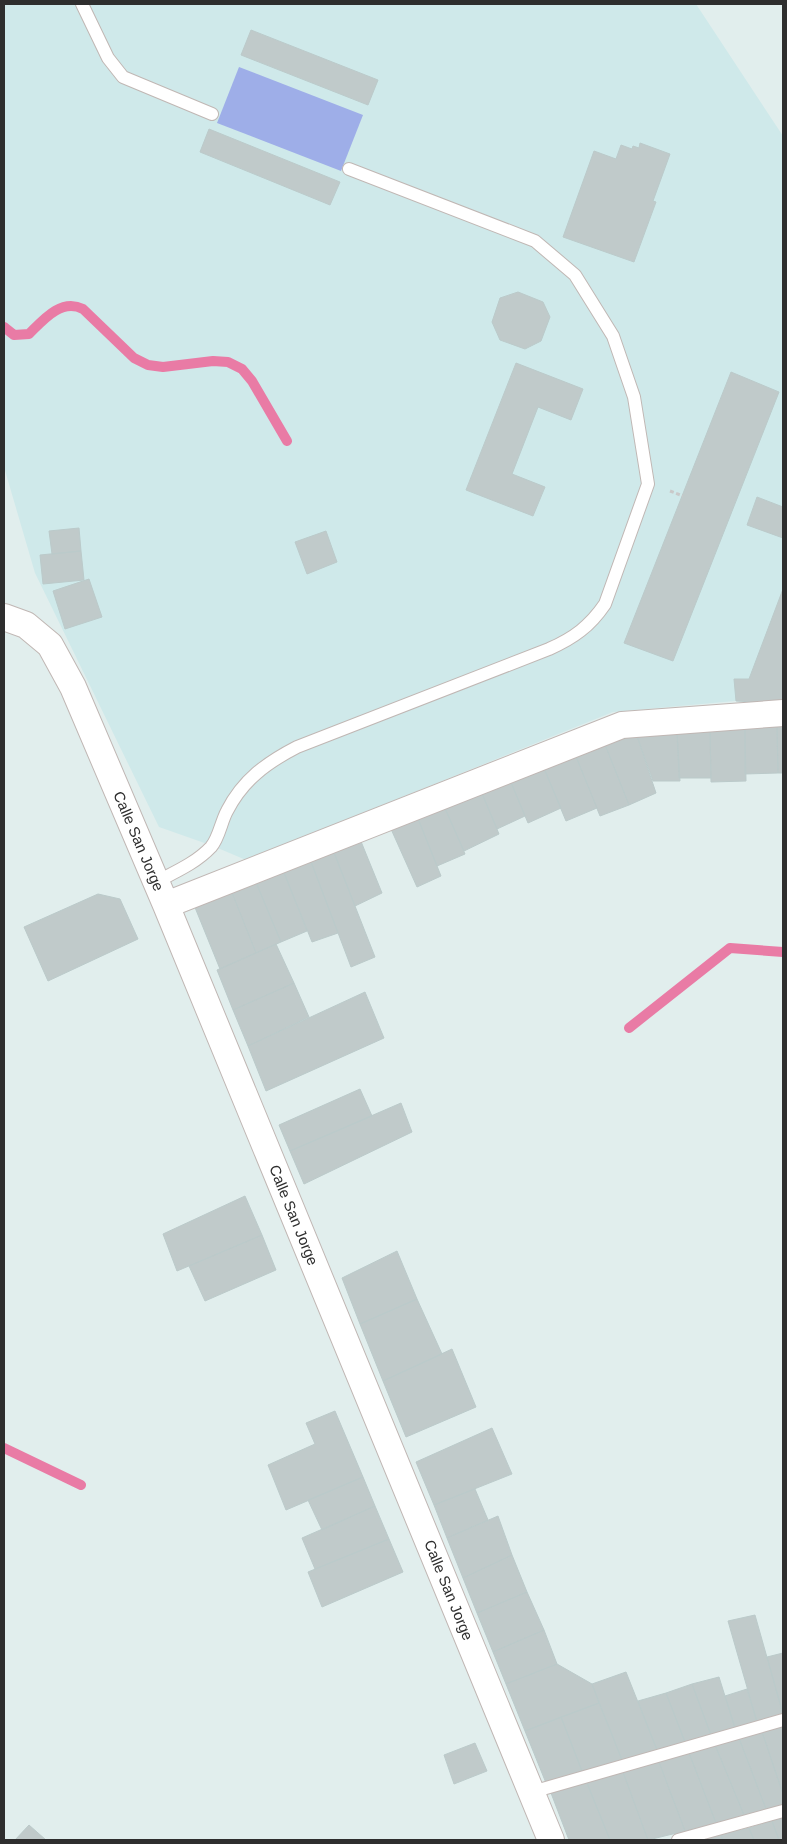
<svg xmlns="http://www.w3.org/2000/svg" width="787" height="1844" font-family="Arial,sans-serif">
<rect width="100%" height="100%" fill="#e1eeed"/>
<!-- education -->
<path fill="#cfe9ea" d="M4,4H696L783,136V701L772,703L735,701L613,712L246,860L213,846L159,827L35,573L4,467Z"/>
<!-- pitch -->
<path fill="#9eaee8" d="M239,67L363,115L341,171L217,123Z"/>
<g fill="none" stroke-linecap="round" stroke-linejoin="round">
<!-- stream -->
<path stroke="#e97ba5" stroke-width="10" d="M4,327L14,335L29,334C43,320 61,298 83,309L134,358L148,365L163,367L213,361L228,362L242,369L252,381L287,441
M629,1028L730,948L783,952
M4,1448L81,1485"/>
</g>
<!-- building -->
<path fill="#c0caca" stroke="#bbcaca" d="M251,30L378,80L368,105L241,55Z
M209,129L340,182L330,205L200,152Z
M640,143L670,154L653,201L656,202L634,262L563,237L594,151L616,159L621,145L632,149L633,146L639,148Z
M518,292L543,302L550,317L541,341L525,349L500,340L492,322L500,298Z
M516,363L583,389L571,420L538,407L512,474L545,487L533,516L466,490Z
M731,372L779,392L673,661L624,643Z
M757,497L783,507V538L747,525Z
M79,528L81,551L52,554L49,531Z
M326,531L337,562L307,574L295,542Z
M81,551L84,580L43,584L40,555Z
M89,579L102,617L65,629L53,591Z
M783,589V701L772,703L736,701L734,679H749Z
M783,724V773H778L777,725Z
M777,725L778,773L745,774V727Z
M745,727L746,781L711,782L710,728Z
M710,728L711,778H679L677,731Z
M677,731L680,781H653L636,733Z
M636,733L656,793L629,805L604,742Z
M604,742L629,805L600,816L575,754Z
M575,754L597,808L566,821L543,766Z
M543,766L561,808L528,823L510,780Z
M510,780L525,816L497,829L481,791Z
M481,791L499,834L464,851L444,806Z
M444,806L465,854L437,866L417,816Z
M417,816L441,876L417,887L391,829Z
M360,839L382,893L355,906L333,850Z
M333,850L375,957L351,967L310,859Z
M310,859L338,933L312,942L283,870Z
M283,870L307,931L281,942L255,880Z
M255,880L281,942L256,953L231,890Z
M231,890L256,953L220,969L194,905Z
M98,894L120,899L138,939L48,981L24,927Z
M276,944L294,983L233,1010L217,970Z
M294,983L309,1017L248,1046L233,1010Z
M365,992L384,1038L266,1091L248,1046Z
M360,1089L372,1116L290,1151L279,1125Z
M401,1103L412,1132L304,1184L290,1151Z
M245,1196L262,1235L177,1271L163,1234Z
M262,1235L276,1270L205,1301L189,1266Z
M397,1251L417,1299L360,1324L342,1278Z
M417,1299L442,1354L383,1381L360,1324Z
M452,1349L476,1407L406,1437L383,1381Z
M335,1411L363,1477L286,1510L268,1465L315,1444L306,1423Z
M492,1428L512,1474L434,1505L416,1462Z
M363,1477L375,1506L322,1530L308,1500Z
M475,1489L488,1520L447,1538L434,1505Z
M375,1506L389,1539L315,1569L302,1538Z
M498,1516L512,1555L463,1578L447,1538Z
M389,1539L403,1572L322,1607L308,1572Z
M512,1555L527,1592L477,1613L463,1578Z
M527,1592L544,1630L493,1652L477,1613Z
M755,1615L783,1714L757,1722L728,1621Z
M544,1630L557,1664L506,1684L493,1652Z
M783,1653V1714L767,1657Z
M557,1664L592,1684L599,1703L525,1731L506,1684Z
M626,1672L657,1750L622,1760L592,1684Z
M719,1677L735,1728L711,1735L692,1684Z
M692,1684L711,1735L685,1742L666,1693Z
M747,1689L757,1722L735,1728L725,1696Z
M666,1693L685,1742L657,1750L638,1701Z
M599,1703L622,1760L582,1771L561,1717Z
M561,1717L582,1771L546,1783L525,1731Z
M783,1726V1794L762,1732Z
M762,1732L783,1794V1805L766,1809L739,1738Z
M739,1738L766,1809L744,1815L715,1745Z
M475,1743L487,1771L454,1784L444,1755Z
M715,1745L744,1815L716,1823L689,1753Z
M689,1753L716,1823L685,1831L659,1762Z
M659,1762L685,1831L648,1840L623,1772Z
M623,1772L648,1840H610L587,1783Z
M587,1783L610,1840H569L551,1793Z
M783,1818V1840H779L772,1821Z
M772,1821L779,1840H754L749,1828Z
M29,1825L46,1840H15Z
M749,1828L754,1840H723L721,1835Z
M721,1835L723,1840H703Z"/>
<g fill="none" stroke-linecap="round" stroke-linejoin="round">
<!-- service casing -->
<g stroke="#c0b7b4" stroke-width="14">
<path id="service" d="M82,4L108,58L123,77L212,114
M156,882C175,872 196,863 211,847C219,838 221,822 227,811C243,780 266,763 297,747L549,649C574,638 590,626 605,604L648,484L634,397L613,336L575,275L535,241L349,169
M532,1792L783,1720
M678,1840L783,1811"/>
</g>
<!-- minor casing -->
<g stroke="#c0b7b4" stroke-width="28">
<path id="minor" d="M4,617L26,625L50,645L73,687L166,905L551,1840
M166,905L622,725L783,713"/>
</g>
<!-- path -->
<path stroke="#c9c9c9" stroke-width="3" stroke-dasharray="4 2.5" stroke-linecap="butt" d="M670,491L683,496"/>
<!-- service -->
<use href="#service" stroke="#fff" stroke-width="12"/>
<!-- minor -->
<use href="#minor" stroke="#fff" stroke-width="26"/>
</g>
<g text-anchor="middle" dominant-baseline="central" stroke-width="4.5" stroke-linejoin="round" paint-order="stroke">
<!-- street labels -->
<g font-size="15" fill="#2e2e2e" stroke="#fff">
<text transform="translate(139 841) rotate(67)">Calle San Jorge</text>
<text transform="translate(294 1215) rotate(68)">Calle San Jorge</text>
<text transform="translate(449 1590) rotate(68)">Calle San Jorge</text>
</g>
</g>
<!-- border -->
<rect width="787" height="1844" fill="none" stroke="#2e2e2e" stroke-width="10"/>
</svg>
